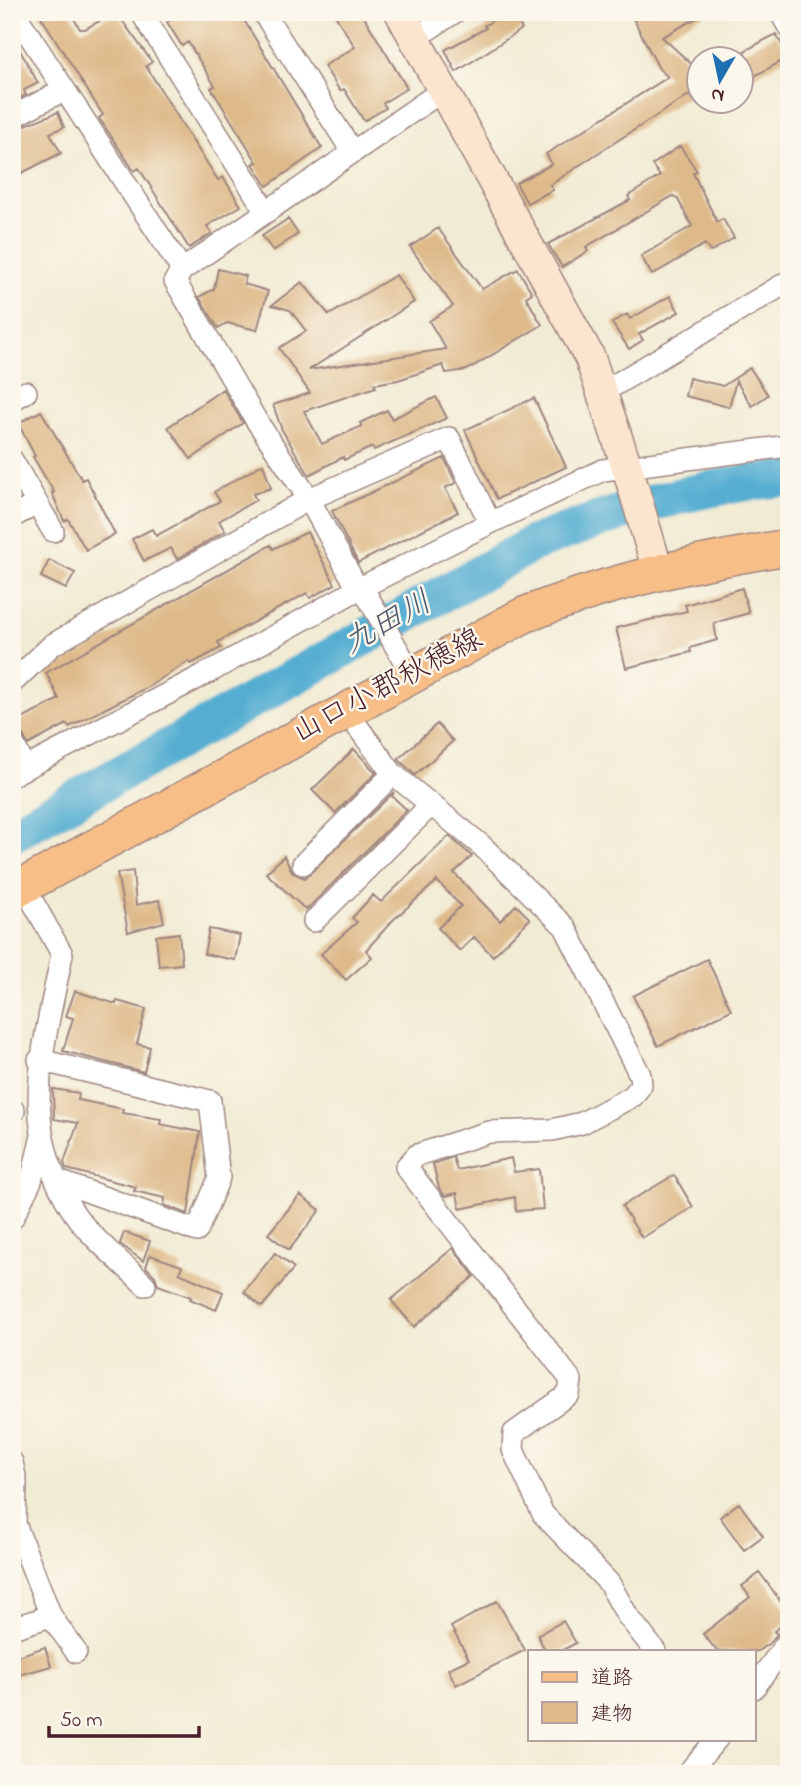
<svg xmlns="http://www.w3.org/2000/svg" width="801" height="1786" font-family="'Indie Flower','Klee One',sans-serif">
<rect width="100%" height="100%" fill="#fbf7ec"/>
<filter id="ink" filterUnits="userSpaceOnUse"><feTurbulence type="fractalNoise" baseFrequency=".0143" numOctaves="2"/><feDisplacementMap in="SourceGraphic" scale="14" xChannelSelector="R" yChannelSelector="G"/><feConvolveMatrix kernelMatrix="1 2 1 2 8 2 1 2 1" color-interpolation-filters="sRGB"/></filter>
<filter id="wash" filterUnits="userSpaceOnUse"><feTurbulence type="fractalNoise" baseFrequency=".00686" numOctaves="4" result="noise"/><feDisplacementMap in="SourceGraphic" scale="28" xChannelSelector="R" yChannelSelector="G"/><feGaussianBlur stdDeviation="1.57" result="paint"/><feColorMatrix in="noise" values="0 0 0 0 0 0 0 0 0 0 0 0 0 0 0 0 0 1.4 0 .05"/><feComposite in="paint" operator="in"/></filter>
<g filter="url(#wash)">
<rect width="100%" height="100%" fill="#f2ebd4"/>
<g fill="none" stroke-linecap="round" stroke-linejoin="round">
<!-- river -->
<path stroke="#54aed2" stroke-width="37" d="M12,834L534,543C622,510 694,486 789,478"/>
</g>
<g id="blocks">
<!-- building -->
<path fill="#deba8a" d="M38,12H70L80,29H85L116,12L152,62L146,66L194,143L218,180L223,177L241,206L207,226L212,233L189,248L139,168L134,171L99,118L103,115Z
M183,12H239L322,148L267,186L253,164L257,162L211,88L215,86L188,42L182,46L167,22Z
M333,12H361L407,88L383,103L386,108L364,121L344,89L340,91L324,66L355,47Z
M506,12H537L519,24L522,29L456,72L445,50L486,28L484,26Z
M630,12H708L662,37L699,71V105L689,95L595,155L550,185L553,190L527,203L516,183L552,164L546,154L668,77L659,69Z
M776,34L789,57L753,77L741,53Z
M12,36L38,83L24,90L26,95L12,102Z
M58,112L64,127L50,133L61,153L12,178V150L24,145L15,129Z
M680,146L697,171L693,173L717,222L723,219L734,238L710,252L705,244L652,275L641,256L692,226L677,198L673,196L586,247L588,251L562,267L548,244L630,200L628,196L660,176L652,165Z
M288,219L298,234L273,251L262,236Z
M438,228L482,289L518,269L532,293L526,297L542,325L467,370L446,373L443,365L398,380L374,384L376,387L304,411L322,444L362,426L360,423L387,410L392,419L436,397L447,418L374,450L372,447L344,460L343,457L309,475L282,430L273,405L310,393L279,348L306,331L290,310L272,305L302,282L329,315L396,275L414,302L309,370L446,349L429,321L453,306L410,247Z
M218,269L246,276L244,284L268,291L257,330L227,323L218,328L199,297L214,289Z
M670,296L679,312L639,334L643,340L629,349L612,323L627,314L630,319Z
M750,368L768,395L752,406L736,381L729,407L685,396L689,378L723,386Z
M223,389L243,423L191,459L168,427Z
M534,398L566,467L497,499L465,430Z
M41,411L82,480L86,478L115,534L86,550L68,519L64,521L52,493L54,492L33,457L35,456L18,423Z
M444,458L456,483L445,488L458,512L358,563L332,511Z
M263,464L271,488L253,494L256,500L219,521L225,531L177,559L171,548L144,561L132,539L152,529L156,536L220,501L214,492Z
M307,532L335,584L310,598L307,593L261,618L218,642L221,648L191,664L189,661L148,687L69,727L67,724L28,745L23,735L15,729L13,724L59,699L46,673L271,545L273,549Z
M49,560L75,573L66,589L41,577Z
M742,588L749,613L714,623L717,640L690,648L691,652L626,668L616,628L687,611L685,605Z
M437,724L453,741L415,775L398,759Z
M354,749L376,773L335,813L312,790Z
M394,792L392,796L407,810L306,910L266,873L284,856L293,873L305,878Z
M449,836L472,856L454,873L500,921L516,905L530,919L493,956L474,937L460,951L438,928L461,906L437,881L393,920L366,950L372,957L346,980L321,954L357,922L352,918L373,895L381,902Z
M133,871L136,905L159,900L164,922L128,932L117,873Z
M209,929L240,935L235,960L204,954Z
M179,933L182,964L159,966L156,936Z
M707,959L731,1010L658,1046L633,996Z
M75,991L116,1004L117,1001L146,1009L137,1044L150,1047L144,1072L63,1051L73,1018L66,1016Z
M53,1089L79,1093L78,1100L123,1109L122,1113L161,1119L160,1124L200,1132L188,1214L164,1205L165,1198L134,1191L136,1187L66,1169L64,1162L78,1123L54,1119Z
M453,1157L457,1170L511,1158L514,1172L539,1169L543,1209L516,1211L515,1197L460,1209L457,1193L445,1196L439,1188L433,1164Z
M674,1175L693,1207L642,1238L622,1206Z
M300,1195L320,1210L289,1250L268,1234Z
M124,1232L150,1241L143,1261L120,1244Z
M453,1248L474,1276L414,1327L391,1300Z
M275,1253L294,1268L262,1307L244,1292Z
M150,1255L182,1266L179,1273L223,1292L216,1310L190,1299L191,1297L158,1285L155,1276L146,1267Z
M739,1503L763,1536L744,1550L720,1517Z
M760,1573L789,1613V1620L774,1631L777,1634L771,1642L758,1651H717L703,1634L750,1597L742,1586Z
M497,1601L525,1650L456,1685L448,1669L469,1659L451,1627Z
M563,1621L576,1643L561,1651H546L537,1635Z
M45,1647L51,1666L12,1677V1658Z"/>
</g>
</g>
<g filter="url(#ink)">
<use href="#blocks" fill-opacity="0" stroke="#9e8580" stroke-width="2"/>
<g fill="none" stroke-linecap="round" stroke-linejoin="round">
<!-- street casing -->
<g stroke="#9e8580" stroke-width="24">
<path id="street" d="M14,12L182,270L175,281L256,420L309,499L354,582L366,594L411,673
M141,12L265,210
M263,12L352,151
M780,12L789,27
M415,38L455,12
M12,117L64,90
M182,270L443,90
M603,392L789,281
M12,400L26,392
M12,460L53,531
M12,517L37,504
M490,523L603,470L789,446
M12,683L52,645L309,499L449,438L490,523L360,588L213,670L12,775
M345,710L393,774L481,845L565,927L640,1075L641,1085L633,1096L582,1123L552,1130L489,1132L417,1155L406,1167L571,1380L569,1394L514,1433L513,1450L543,1514L609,1583L627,1615L655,1651
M12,741L25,768
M303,864L393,774
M24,886L62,954C44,1049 16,1124 74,1213C91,1238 124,1264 145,1285
M314,921L431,805
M39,1060L210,1101L219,1178L197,1231L56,1180
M12,1113L14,1111
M12,1219L31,1181L42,1136
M12,1462L16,1481L15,1524L51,1616L76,1652
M12,1628L51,1616
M754,1688L789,1640
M687,1774L717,1739"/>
</g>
<!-- secondary casing -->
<g stroke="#9e8580" stroke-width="33">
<path id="secondary" d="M400,12L590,358L628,470L658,571"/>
</g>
<!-- primary casing -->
<g stroke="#9e8580" stroke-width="38">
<path id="primary" d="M12,892L524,615C610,581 697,561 789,547"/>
</g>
<!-- street -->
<use href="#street" stroke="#fff" stroke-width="21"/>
<!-- secondary -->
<use href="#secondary" stroke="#fce5cf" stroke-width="30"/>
<!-- primary -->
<use href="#primary" stroke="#f7be87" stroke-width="35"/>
</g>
</g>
<g text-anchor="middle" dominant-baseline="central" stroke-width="5" stroke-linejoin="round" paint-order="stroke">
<!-- street labels -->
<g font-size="30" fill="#4a1f2b" stroke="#fbf7ec">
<text transform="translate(388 687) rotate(-28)">山口小郡秋穂線</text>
</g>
<!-- water labels -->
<g font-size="32" font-style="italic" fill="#4e586e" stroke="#fbf7ec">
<text transform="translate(388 624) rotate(-29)">九田川</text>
</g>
</g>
<!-- margin -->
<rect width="801" height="1786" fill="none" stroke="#fbf7ec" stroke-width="42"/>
<!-- legend -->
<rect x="528" y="1650" width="228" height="91" fill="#fbf7ec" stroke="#b4a19f" stroke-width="2"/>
<rect x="542" y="1672" width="35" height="10" fill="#f7be87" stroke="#b4a19f" stroke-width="2"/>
<text x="591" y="1684" font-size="21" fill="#4a1f2b">道路</text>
<rect x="542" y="1702" width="35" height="21" fill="#deba8a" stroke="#b4a19f" stroke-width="2"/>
<text x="591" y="1720" font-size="21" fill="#4a1f2b">建物</text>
<!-- north arrow -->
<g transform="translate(720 80) rotate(189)"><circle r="33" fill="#fbf7ec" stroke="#b4a19f" stroke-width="2"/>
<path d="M0-5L12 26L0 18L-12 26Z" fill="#1f6fb2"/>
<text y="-10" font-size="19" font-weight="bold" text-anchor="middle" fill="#4a1f2b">N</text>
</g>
<!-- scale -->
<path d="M49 1726v10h150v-10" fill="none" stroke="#4a1f2b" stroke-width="3.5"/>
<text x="60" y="1726" font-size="21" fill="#4a1f2b" stroke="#fbf7ec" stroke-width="5" paint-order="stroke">50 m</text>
</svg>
